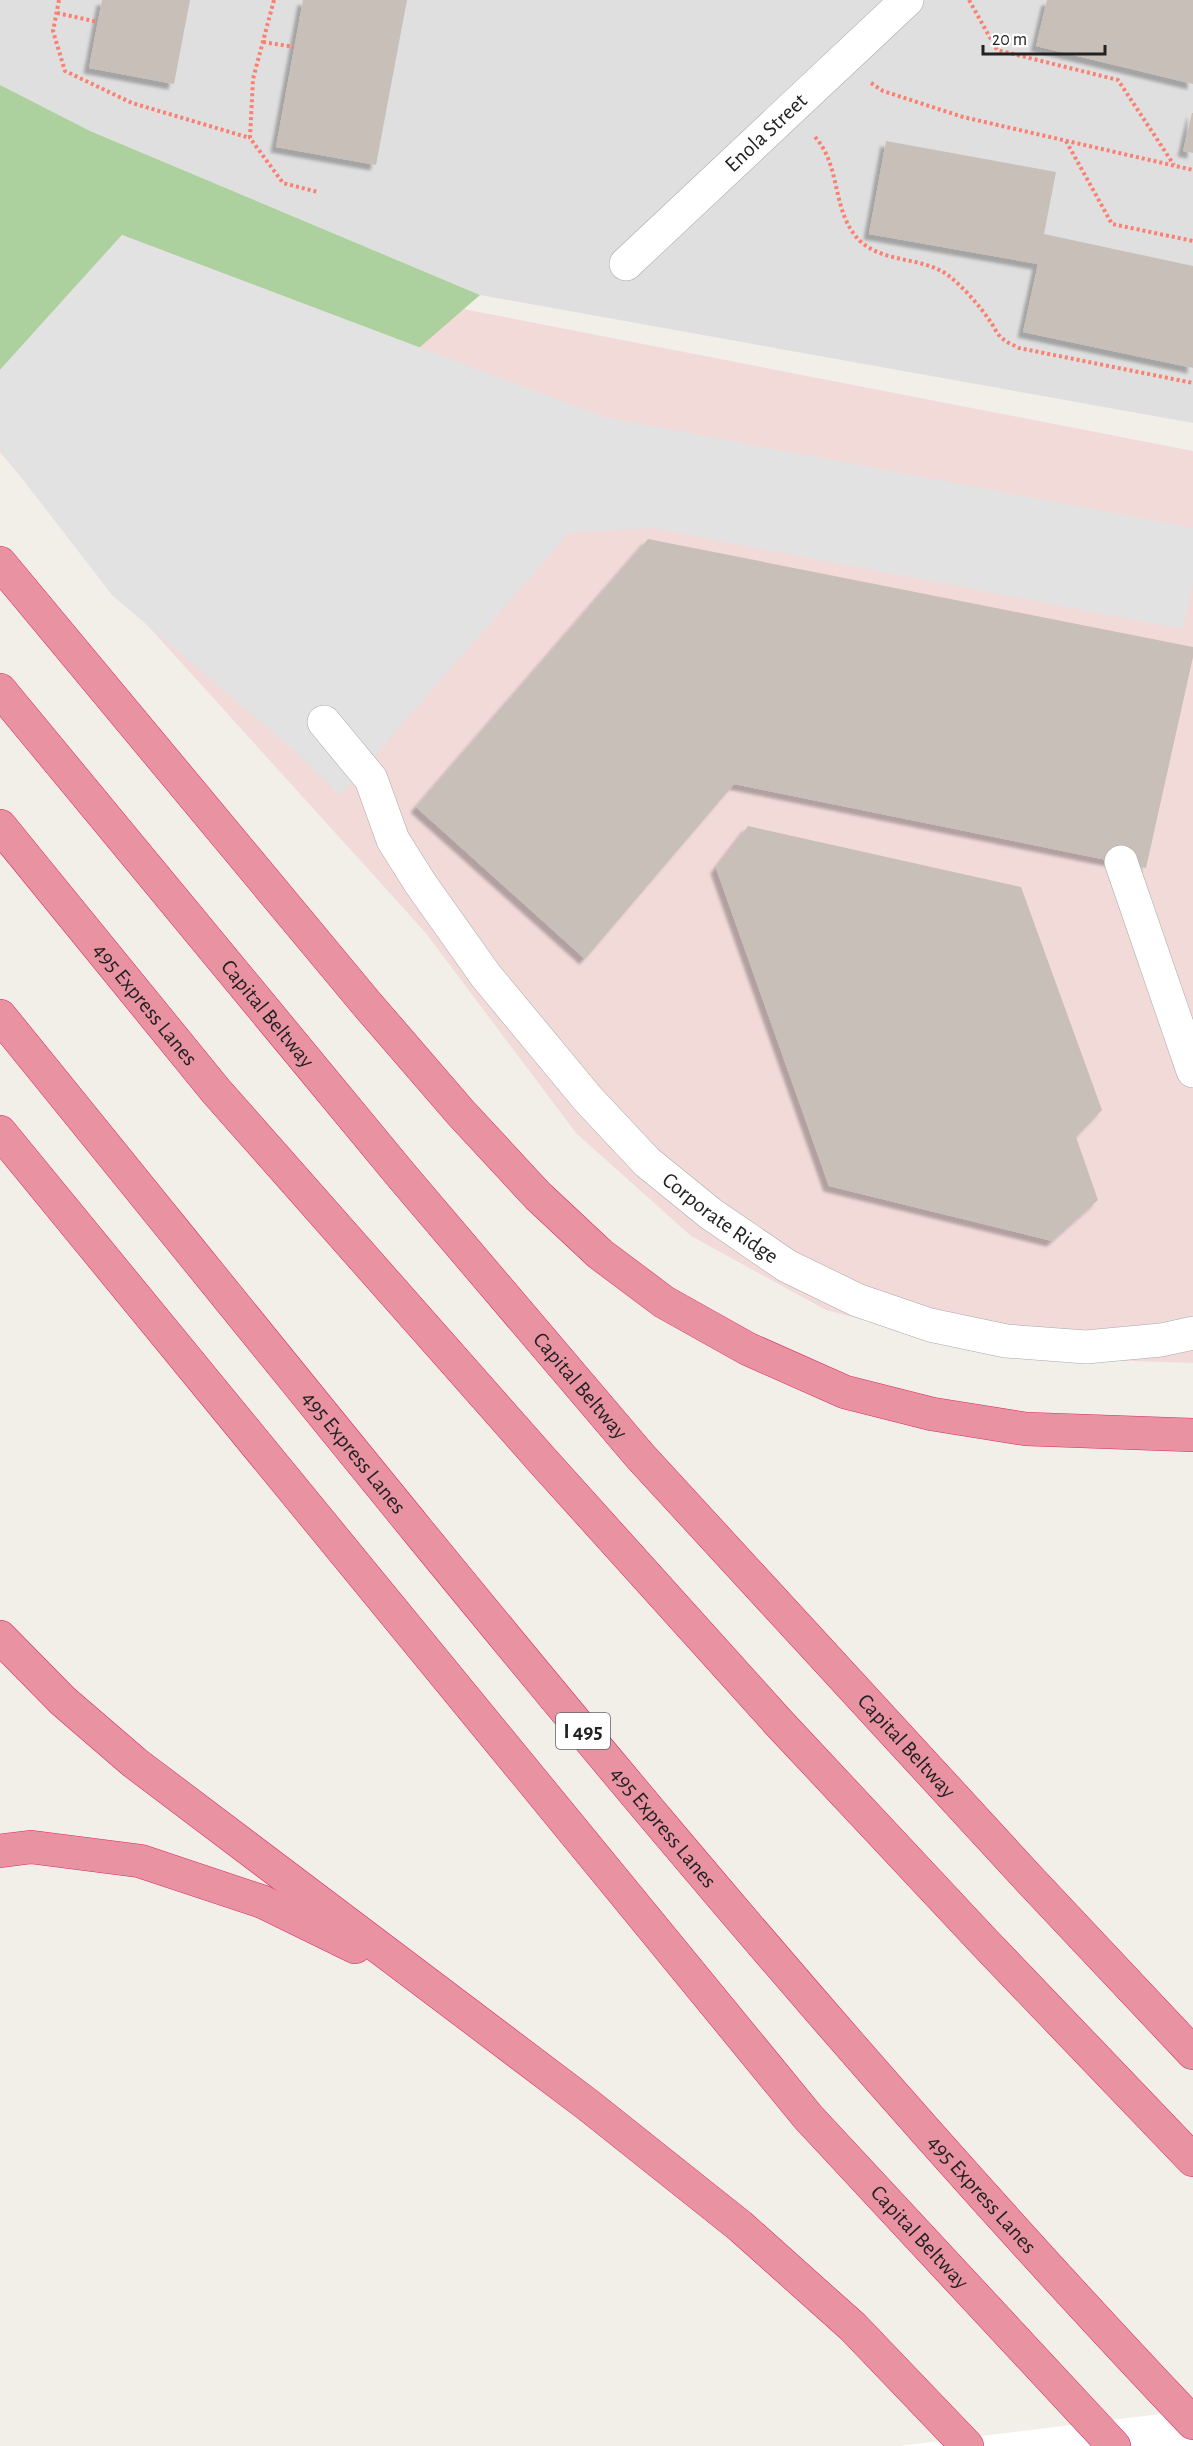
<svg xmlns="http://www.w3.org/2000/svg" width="1193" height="2446" font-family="'Alegreya Sans',sans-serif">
<defs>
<filter id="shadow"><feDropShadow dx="-5.5" dy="5.5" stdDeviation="1.5" flood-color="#0004"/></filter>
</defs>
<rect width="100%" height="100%" fill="#f2efe9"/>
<!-- residential -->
<path fill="#e0dfdf" d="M0,0H1193V423L480,295L51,115L0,88Z"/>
<!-- commercial -->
<path fill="#f2dad9" d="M0,127L417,300L1193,451V1363L1005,1357L826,1310L691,1236L576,1133L425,932L111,585L0,452Z"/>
<!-- forest -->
<path fill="#add19e" d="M0,85L90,131L480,295L419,348L122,235L0,370Z"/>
<!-- parking -->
<path fill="#e2e2e2" d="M122,235L604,417L1193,528V581L1183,629L652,528L569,533L340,795L291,748L112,595L0,450V370Z"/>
<!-- pier -->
<path fill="#fff" d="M1193,2410V2446H899Z"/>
<!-- building -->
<path fill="#c7bfb8" filter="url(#shadow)" d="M102,0H190L174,84L89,68Z
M303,0H407L376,165L276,147Z
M1047,0H1193V84L1036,46Z
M1192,113H1193V153L1183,151Z
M886,141L1056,172L1044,234L1193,266V368L1023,332L1038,264L869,234Z
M648,539L1193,647V657L1146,868L734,784L585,959L416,807Z
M748,826L1021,887L1102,1110L1076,1137L1098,1200L1052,1241L829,1186L716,868Z"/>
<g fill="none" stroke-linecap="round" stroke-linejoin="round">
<!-- minor casing -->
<g stroke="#a9a9a9" stroke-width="34">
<g id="minor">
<path id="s1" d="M626,264L907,0"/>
<path id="s2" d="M324,722L371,779L393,840L420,883L486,976L588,1099L647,1162L711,1214L787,1266L857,1300L930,1325L1006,1341L1086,1347L1161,1340L1193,1333"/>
<path d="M1121,862L1193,1071"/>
</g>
</g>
<!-- highway casing -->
<g stroke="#dc2a67" stroke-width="34">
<g id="highway">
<path d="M0,563L366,1003L461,1113L538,1196L600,1254L664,1302L748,1349L845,1392L932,1414L1026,1429L1193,1435"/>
<path id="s3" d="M0,690L401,1175L640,1456L1030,1880L1193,2053"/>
<path id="s4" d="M0,826L216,1091L541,1459L778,1722L986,1944L1193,2160"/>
<path id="s5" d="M0,1016C388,1493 769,1977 1193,2423"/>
<path id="s6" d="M0,1132L808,2117L1114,2446"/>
<path d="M0,1637L63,1701L135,1763L588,2105L740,2226L853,2327L967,2446"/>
<path d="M0,1851L31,1847L140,1861L263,1902L355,1947"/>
</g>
</g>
<!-- path -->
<path stroke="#fa8072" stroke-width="4" stroke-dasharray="3 3" stroke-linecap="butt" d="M59,0L53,31L65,71L132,103L250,138
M274,0L253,79L250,138L283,183L318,192
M969,0L997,50L1118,80L1174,165
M57,13L98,22
M263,42L294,47
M871,83L883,91L963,117L1193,170
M815,137C842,167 831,212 860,241C885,264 923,256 949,276C964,288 979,305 990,321C994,326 997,335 1003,339C1007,343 1014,345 1019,348L1193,383
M1066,141L1112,224L1193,241"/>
<!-- minor -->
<use href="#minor" stroke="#fff" stroke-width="33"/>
<!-- highway -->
<use href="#highway" stroke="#e892a2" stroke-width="33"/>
</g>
<g text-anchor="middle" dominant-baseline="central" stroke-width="4.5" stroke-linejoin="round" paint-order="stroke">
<!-- shield labels -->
<rect fill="#fff" stroke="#646464" stroke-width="1.5" x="556" y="1713" width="54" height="36" rx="4.5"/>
<g font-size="21" font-weight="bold" fill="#222">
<text x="583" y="1731">I 495</text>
</g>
<!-- street labels -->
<g font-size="22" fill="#222" stroke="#fff">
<text stroke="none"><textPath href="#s1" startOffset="192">Enola Street</textPath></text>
<text stroke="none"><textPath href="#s4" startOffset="230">495 Express Lanes</textPath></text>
<text stroke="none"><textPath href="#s3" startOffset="420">Capital Beltway</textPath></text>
<text stroke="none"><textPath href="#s2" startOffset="642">Corporate Ridge</textPath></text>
<text stroke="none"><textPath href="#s3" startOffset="906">Capital Beltway</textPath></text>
<text stroke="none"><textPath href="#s5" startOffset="562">495 Express Lanes</textPath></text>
<text stroke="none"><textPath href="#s3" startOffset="1392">Capital Beltway</textPath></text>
<text stroke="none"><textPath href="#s5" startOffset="1048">495 Express Lanes</textPath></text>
<text stroke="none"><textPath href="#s5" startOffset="1534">495 Express Lanes</textPath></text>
<text stroke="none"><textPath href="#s6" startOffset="1438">Capital Beltway</textPath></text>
</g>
</g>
<!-- scale -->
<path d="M983 45v9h122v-9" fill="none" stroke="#222222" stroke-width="3"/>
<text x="992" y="45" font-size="18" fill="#222222" stroke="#ffffff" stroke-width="4.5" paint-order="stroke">20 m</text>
</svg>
